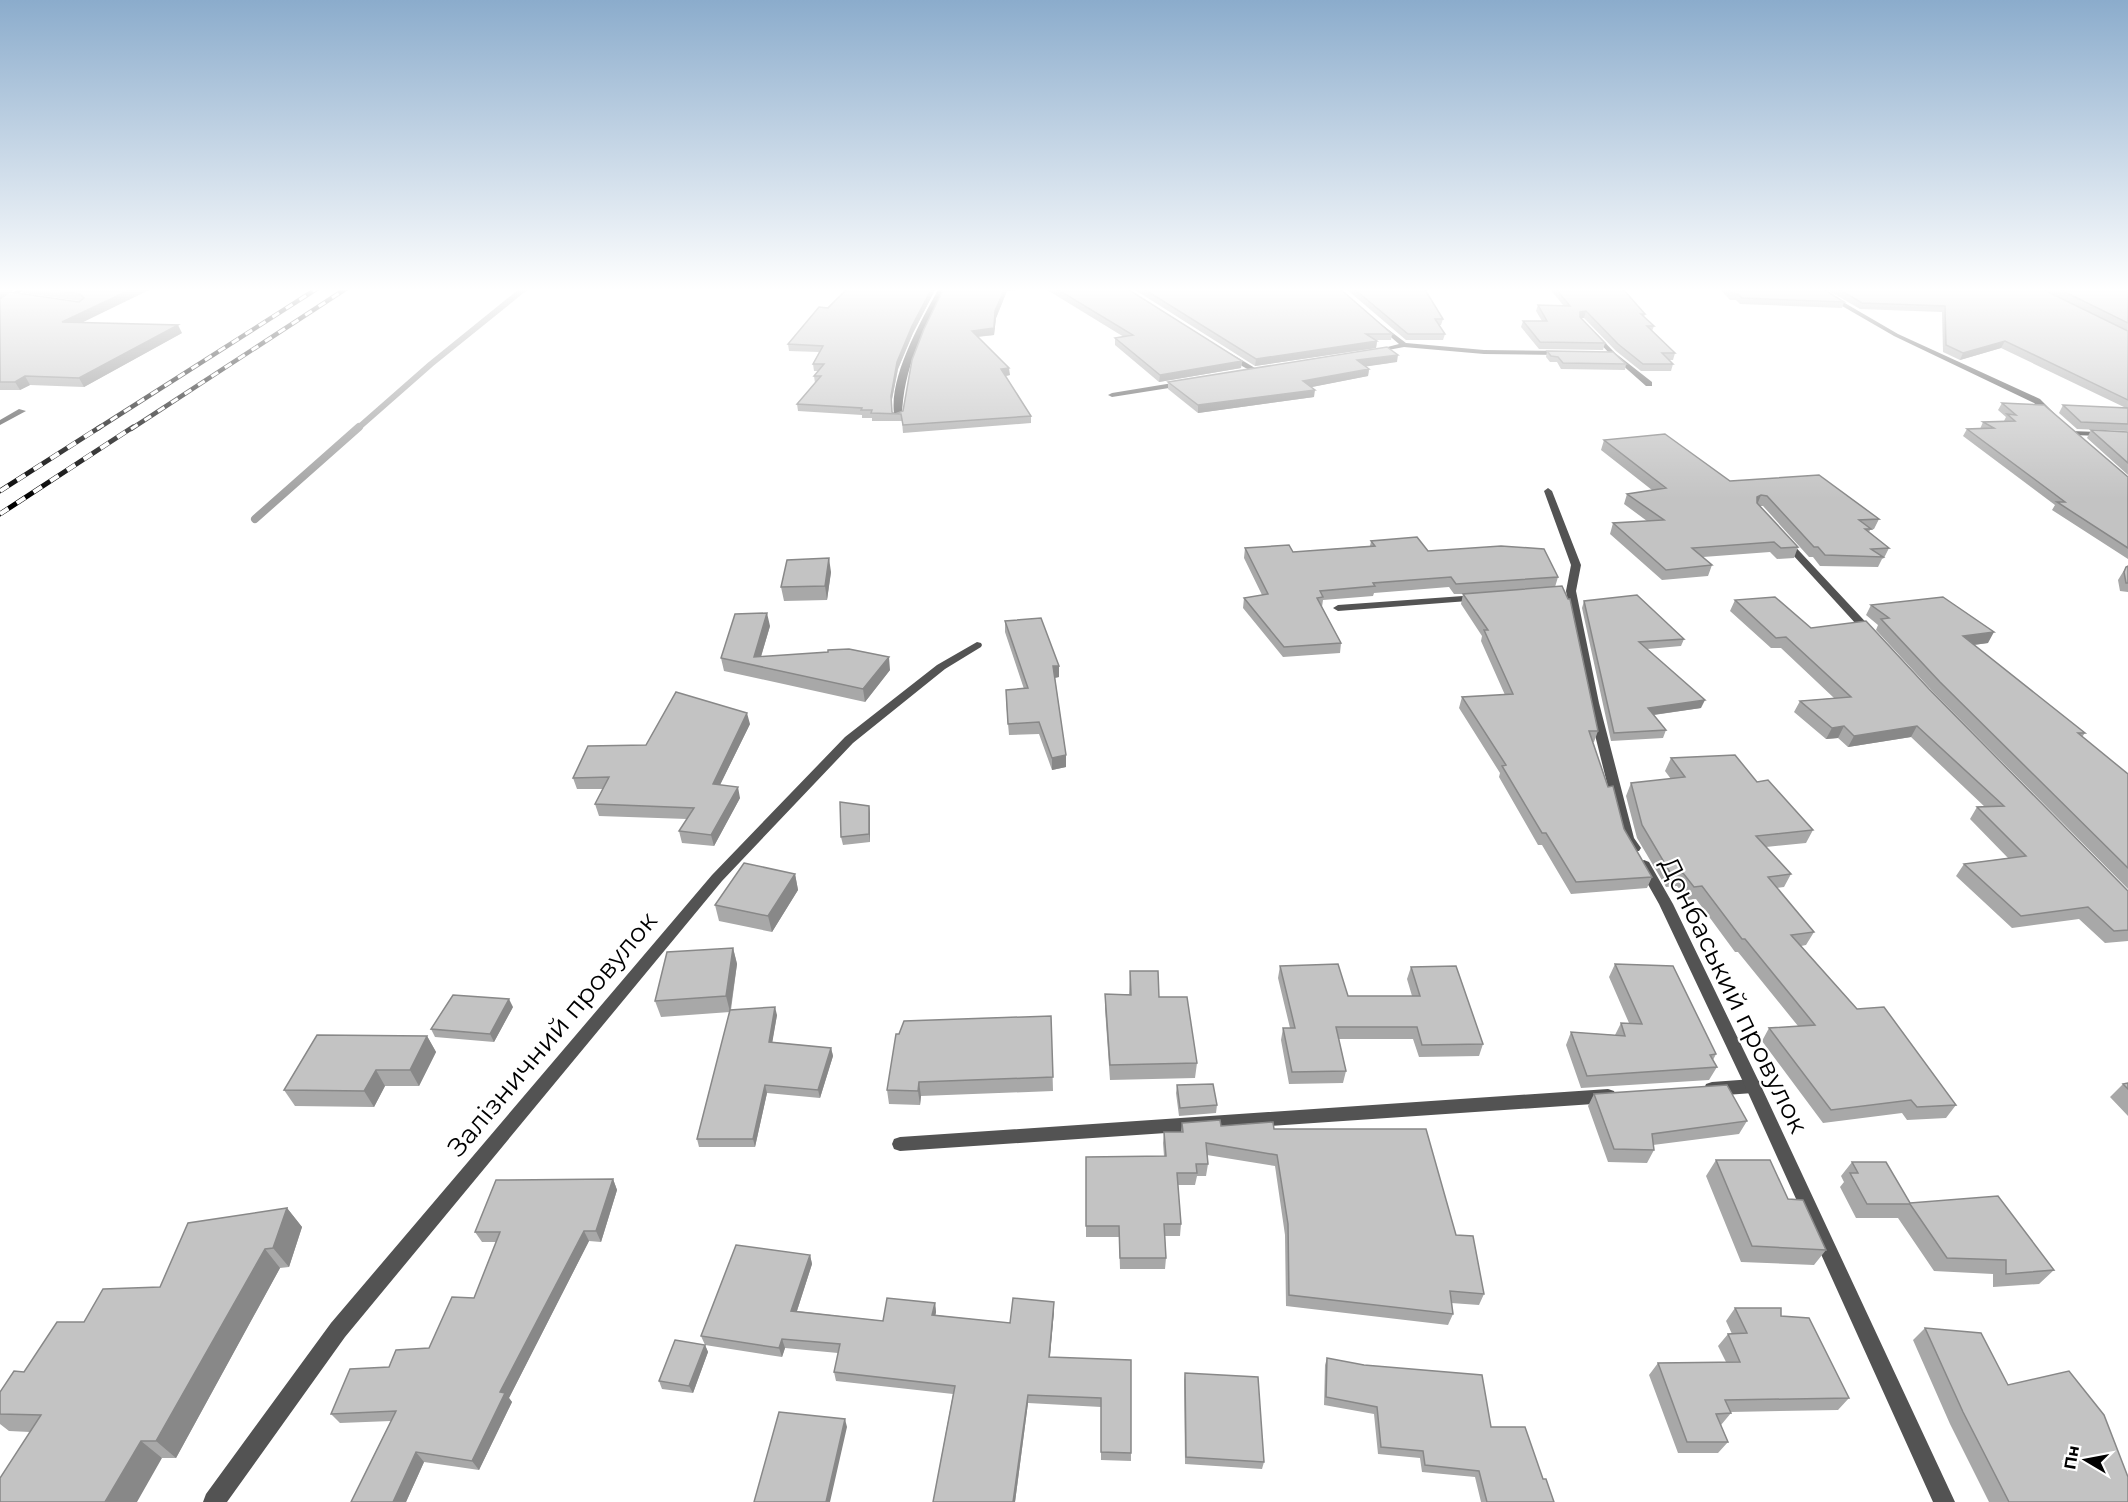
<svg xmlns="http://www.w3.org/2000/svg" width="2128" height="1502" font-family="Montserrat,sans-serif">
<rect width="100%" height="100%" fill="#fff"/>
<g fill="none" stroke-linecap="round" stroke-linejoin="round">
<!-- stream-far1 -->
<path stroke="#a1a1a1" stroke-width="6" d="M357,429L431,364L525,288"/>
<!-- stream -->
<path stroke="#a1a1a1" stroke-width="8" d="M255,519L359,427"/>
<!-- lane -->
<path fill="#535353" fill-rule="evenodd" d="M1591,332H1595L1615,353L1652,382V386H1646L1611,355L1591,334Z
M19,409L26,411L0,425V420Z
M2070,431L2128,433V437L2073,435L2069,433Z
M1477,595L1482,598L1481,600L1338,611L1333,608L1338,605Z
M1753,1079L1759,1081L1761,1086L1759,1091L1753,1093L1712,1096L1706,1094L1704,1089L1706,1084L1712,1082Z
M1608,1089L1614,1091L1616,1096L1614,1101L1608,1103L900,1151L894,1149L892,1144L894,1139L900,1137Z"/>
<!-- street -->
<path fill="#535353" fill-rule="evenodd" d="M19,288H26L0,308V303Z
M939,288H945C923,330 903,369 902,417L895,419C886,381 921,321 939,288Z
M1811,288H1819L1898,334L2040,399L2055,414L2048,416L2034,403L1894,336Z
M1381,324L1406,343L1484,350L1561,351L1565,353L1561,355L1484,354L1404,347L1372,353V351L1399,344L1379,327V325Z
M1230,353L1255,368L1265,367L1269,369C1253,377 1241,365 1228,356L1226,355Z
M1185,381H1188V385L1112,397L1108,395L1112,393Z
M1548,488L1552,491L1581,565L1576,591L1599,703L1634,838L1641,848L1639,851H1629L1621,839L1587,703L1566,591L1571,565L1544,491Z
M1785,538L1788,539L1875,632L1876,634L1875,636H1867L1782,543L1780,541Z
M977,642L981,643L982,645L981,647L945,669L853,743L722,881L345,1337L227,1502H203L206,1494L331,1323L712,875L845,737L937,665Z
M1644,860L1649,862L1673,904L1761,1086L1955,1502H1933L1745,1086L1659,904L1637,865L1639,862Z"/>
<!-- rail-far1 casing -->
<g stroke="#000" stroke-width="4.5">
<path id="rail-far1" d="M97,429L318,288
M131,429L347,288"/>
</g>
<!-- rail casing -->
<g stroke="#000" stroke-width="5">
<path id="rail" d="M0,491L100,427
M0,514L133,427"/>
</g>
<!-- rail-far1 -->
<use href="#rail-far1" stroke="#fff" stroke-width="3" stroke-dasharray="8" stroke-linecap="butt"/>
<!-- rail -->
<use href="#rail" stroke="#fff" stroke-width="4" stroke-dasharray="10" stroke-linecap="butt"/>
</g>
<!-- wall -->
<path fill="#a8a8a8" d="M0,288H15L11,292L79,302L80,301L23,293L21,288H153L82,322L182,333L84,387L30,385L20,390H0Z
M848,288H936L913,333L898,369L891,404L892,412L895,414L903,411L944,288H1035L1007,291L996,318L994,335L978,337L1010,375L1005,376L1031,416V423L903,433L902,421H872V418H862V415L798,411L797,404L815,383L814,376L818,371H814L813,364L819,352L789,351L788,344Z
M1044,288H1126L1242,361L1241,368L1159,382L1115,345V338L1124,337Z
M1132,288H1339L1392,334L1391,340H1376L1377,341L1376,348L1255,366Z
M1345,288H1424L1443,319L1441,325H1439L1445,334L1443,340H1406Z
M1549,288H1622L1645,314L1644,317L1654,326L1652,331L1675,353L1673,360H1669L1673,364L1671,371H1641L1616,351L1584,318H1581L1605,343L1603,350L1539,349L1521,327L1523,321H1542L1536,311L1538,305H1563Z
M1719,288H1822L1844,302L1842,308L1740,304L1736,300H1730Z
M1824,288H2040L2093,314L2041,288H2128V431L2077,429L2059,413L2063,405L2126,408L2001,348L1960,360L1943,352L1942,312L1860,309Z
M1547,351L1626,364L1625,370L1561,369L1557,362H1550L1546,357Z
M1397,362L1366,366L1369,369L1368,376L1311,387L1314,397L1198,413L1168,389V382Z
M2002,403L2128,477V559L2052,510L2055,505L1963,436L1967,429H1980L1983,422L2004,421L2006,417L1998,410Z
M2091,430L2128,432V475L2087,438Z
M1604,440L1730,481L1879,519L1874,529L1870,530L1869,532L1889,548L1884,558L1882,559L1878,567L1820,566L1813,557H1809L1763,506H1759L1798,547L1794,558L1777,559L1770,552L1703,557L1712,565L1708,576L1662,580L1610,534L1613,523L1647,521L1624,504L1627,494L1652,490L1601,450Z
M1371,541L1428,551L1558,577L1555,587L1598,731L1594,742H1593L1608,787L1624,829L1652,877L1647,888L1571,894L1542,845H1538L1499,777L1500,773L1459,708L1462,697L1505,695L1481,641L1482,636L1461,604L1463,594H1454L1449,587L1374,593L1373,596L1323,600L1322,607L1341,643L1340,653L1283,657L1243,608L1244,598L1262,595L1244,558L1245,548L1293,552L1370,546Z
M2128,566V592L2120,591L2118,580L2126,567Z
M831,572L827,600L784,601L781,587Z
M1735,600L1811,628L1929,689L2128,891V941L2105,943L2079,919L2012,928L1956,876L1964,864L2008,858L1970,819L1977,807H1985L1911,737L1848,747L1838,738L1826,739L1794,712L1800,701L1834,698L1781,648H1771L1730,611Z
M1584,601L1684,639L1681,646L1647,649L1701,708L1654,715L1666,730L1663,738L1611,741L1582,608Z
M1871,605L1988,643L1974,645L2085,733L2082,737L2128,774V889L1934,693L1876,630L1878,625L1866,615Z
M1005,621L1059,666V677L1055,678L1066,755V767L1052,770L1039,734L1009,735L1006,701L1024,689L1005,632Z
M770,626L761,657L890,670L865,702L724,671L721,658Z
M750,724L720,785L740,798L714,846L682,843L679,831L687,819L599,816L595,804L603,789H577L573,778L646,745Z
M1671,758L1757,782L1813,830L1806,843L1766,847L1791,874L1784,887L1777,888L1814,932L1806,945L1801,946L1857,1009L1956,1105L1946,1118L1907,1120L1902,1113L1823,1123L1762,1041L1769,1028L1798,1026L1738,952H1735L1696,899L1688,900L1677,886L1666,887L1637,838L1626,796L1631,783L1671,779L1665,771Z
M869,806L870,814V842L843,845L841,837Z
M795,874L798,890L772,932L719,921L715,905Z
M733,948L737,964L731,1010L777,1015L772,1042L831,1048L833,1056L820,1098L767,1093L755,1147H699L697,1139L730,1012L661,1017L655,1001Z
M1615,964L1716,1054L1713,1060L1717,1067L1709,1080L1581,1088L1566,1045L1571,1032L1615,1035L1621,1023H1629L1609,977Z
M1280,966L1348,996H1412L1407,979L1411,967L1483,1044L1479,1056L1419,1057L1413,1039H1339L1346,1071L1343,1083L1289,1084L1281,1040L1283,1028H1290L1278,978Z
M1130,971L1159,997L1197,1063L1195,1078L1110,1080L1105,1009V994H1129Z
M513,1007L494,1042L435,1037L431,1029Z
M1051,1016L1053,1091L921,1096L920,1105L889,1104L887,1090Z
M427,1036L436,1052L419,1086H385L374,1107L295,1106L284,1090Z
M2128,1083V1116L2110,1097L2123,1084Z
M1177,1085L1217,1105L1216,1113L1179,1116L1176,1093Z
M1594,1094L1747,1121L1739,1134L1653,1145L1654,1150L1647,1163L1608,1162L1588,1106Z
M1182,1123L1274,1129L1456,1235L1484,1294L1479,1305L1451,1303L1453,1314L1448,1325L1286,1306L1285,1235L1275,1166L1207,1155L1208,1164L1206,1176H1197L1195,1185H1178L1181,1224L1180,1236H1165L1166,1258L1165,1269H1120L1119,1237H1086V1157L1164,1156L1163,1143L1164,1132H1181Z
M1716,1160L1788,1199L1826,1250L1814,1265L1741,1262L1706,1176Z
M1852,1162L1910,1203L2054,1270L2039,1284L1993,1287V1274L1934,1271L1898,1218H1856L1840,1187L1844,1182L1841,1176Z
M613,1179L617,1190L601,1242L589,1241L509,1398L512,1402L479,1470L424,1462L406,1502H351L391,1421L340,1423L331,1414L389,1367L429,1348L474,1298L496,1242H482L475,1232Z
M287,1208L302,1227L289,1267L280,1268L176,1458H162L30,1432L9,1431L0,1424V1392L84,1322L160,1287Z
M810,1255L812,1264L797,1311L883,1321L935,1303L936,1312L935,1315L1010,1323L1054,1311L1050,1357L1131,1360V1461L1101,1460V1407L1028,1403L1015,1502H933L953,1394L836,1381L834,1372L838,1353L785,1348L782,1357L705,1345L708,1352L693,1393L662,1389L659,1381L705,1345L701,1336Z
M1735,1308L1781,1316L1849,1398L1838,1410L1730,1412L1731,1413L1721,1425L1728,1442L1718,1453H1678L1649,1375L1658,1363L1726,1362L1718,1346L1728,1334H1732L1726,1321Z
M1925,1328L2008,1385L2128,1502H1989L1950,1424L1913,1340Z
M1327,1358L1491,1427L1543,1479L1554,1502H1481L1475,1477L1422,1472L1420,1458L1378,1454L1374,1414L1324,1405L1325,1365Z
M1185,1373L1264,1462L1262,1469L1185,1464L1184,1380Z"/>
<!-- shaded-wall -->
<path fill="#888" d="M2,288H15L0,301V290Z
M134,288H153L67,330L62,322Z
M932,288H936L913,333L898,369L891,404V396L897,362L912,326Z
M1005,288H1035L1007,291L996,318L994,335L973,337L972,331L995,311Z
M1586,311L1584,318H1578L1580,312Z
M178,325L182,333L84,387L79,378Z
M1377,341L1376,348L1255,366L1256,359Z
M2005,341L2001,348L1960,360L1963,353Z
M1398,355L1397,362L1356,368L1357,360Z
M1242,361L1241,368L1159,382L1160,375Z
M1009,368L1010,375L1001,377V369Z
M1369,369L1368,376L1302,389L1303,381Z
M25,376L30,385L20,390L15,382Z
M1315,390L1314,397L1198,413V405Z
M1761,495L1757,505V497Z
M829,558L831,572L827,600L825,586Z
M767,613L770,626L758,666L754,657Z
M1994,632L1988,643L1957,647L1963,636Z
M889,657L890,670L865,702L863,689Z
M1053,666H1059V677L1053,678Z
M1705,700L1701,708L1645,716L1648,708Z
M747,713L750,724L715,795L713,784Z
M1844,726L1838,738L1826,739L1832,728Z
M1917,726L1911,737L1848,747L1854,736Z
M1066,755V767L1052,770V758Z
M738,787L740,798L714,846L711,835Z
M869,806L870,814V842L869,834Z
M795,874L798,890L772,932L768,916Z
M733,948L737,964L730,1012L726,996Z
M509,999L513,1007L494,1042L490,1034Z
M775,1007L777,1015L771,1050L769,1042Z
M427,1036L436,1052L419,1086L410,1070Z
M831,1048L833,1056L820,1098L818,1090Z
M376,1070L385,1086L374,1107L364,1091Z
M919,1082L921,1096L920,1105L918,1091Z
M765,1085L767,1093L755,1147L753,1139Z
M613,1179L617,1190L601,1242L596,1231Z
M287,1208L302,1227L289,1267L273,1248Z
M584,1231L589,1241L509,1398L512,1402L479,1470L472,1461L500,1392Z
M265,1249L280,1268L176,1458L156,1441Z
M810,1255L812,1264L794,1320L791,1311Z
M1054,1302V1311L1049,1366V1357Z
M935,1303L936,1312L934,1324L932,1315Z
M782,1339L785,1348L782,1357L779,1348Z
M705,1345L708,1352L693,1393L689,1386Z
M1028,1395V1403L1015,1502H1013Z
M845,1419L847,1427L830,1502H826Z
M141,1441L162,1458L137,1502H105Z
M416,1452L424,1462L406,1502H393Z"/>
<!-- building -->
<path fill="#c3c3c3" stroke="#888" stroke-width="1.5" d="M41,288H134L62,322L178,325L79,378L25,376L15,382H0V299L10,292L79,302L84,298L80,294Z
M848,288H932L912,326L897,362L891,396L892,412L895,414L903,411L912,360L924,329L944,288H1005L995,311L994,328L972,331L1009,368L1001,369L1031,416L903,425L901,414L871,413L872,410H861L862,408L797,404L821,376H814L824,364H813L823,346L788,344L819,307L828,308Z
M1055,288H1126L1242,361L1160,375L1115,338L1133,335Z
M1142,288H1339L1392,334H1366L1377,341L1256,359Z
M1353,288H1424L1443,319H1435L1445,334H1408Z
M1555,288H1622L1645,314H1641L1654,326H1647L1675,353H1662L1673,364H1643L1618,344L1586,311L1580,312V317L1605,343L1540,342L1523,321H1547L1538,305L1570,306Z
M1727,288H1822L1844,302L1742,298L1738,294L1732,293Z
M1837,288H2040L2128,331V400L2005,341L1963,353L1946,345L1945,306L1862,303Z
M2057,288H2128V323Z
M1387,347L1398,355L1357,360L1369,369L1303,381L1315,390L1198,405L1168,382Z
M1547,351L1613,352L1626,364L1563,363L1558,357L1551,356Z
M2002,403L2044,405L2128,477V548L2057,502H2065L1967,429L1994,428L1983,422L2015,421L2007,414L2016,415Z
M2063,405L2128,408V424L2081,422Z
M2091,430L2128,432V463Z
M1665,434L1730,481L1819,475L1879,519L1859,520L1871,529H1865L1889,548L1871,549L1883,557L1825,555L1818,547H1814L1767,496L1761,495L1757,497V503L1798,547L1781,548L1774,542L1692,548L1712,565L1666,570L1613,523L1664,520L1627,494L1666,488L1604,440Z
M1417,537L1428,551L1501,546L1544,549L1558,577L1456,584L1451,577L1373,583L1375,586L1320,591L1323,597L1317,598L1341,643L1284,647L1244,598L1268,594L1245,548L1289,545L1293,552L1375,546L1371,541Z
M829,558L825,586L781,587L787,560Z
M2128,566V583H2126L2124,572L2126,567Z
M1562,586L1568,599H1570L1598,731H1589L1608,787L1613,786L1624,829L1652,877L1576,882L1546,833H1542L1502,766L1506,765L1462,697L1513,694L1484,630H1488L1463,594Z
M1637,595L1684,639L1639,642L1705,700L1648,708L1666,730L1614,733L1584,601Z
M1775,597L1811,628L1866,621L1929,689L2128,891V930L2114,931L2088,907L2021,916L1964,864L2026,856L1977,807L2004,806L1917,726L1854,736L1844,726L1832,728L1800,701L1851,697L1786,637L1776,638L1735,600Z
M1943,597L1994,632L1963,636L2085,733H2078L2128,774V868L1940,682L1881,619L1889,618L1871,605Z
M767,613L754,657L828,652V650L849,649L889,657L863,689L721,658L735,614Z
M1041,618L1059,666H1053L1066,755L1052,758L1039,722L1008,724L1006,690L1028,688L1005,621Z
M676,692L747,713L713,784L738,787L711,835L679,831L694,808L595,804L609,777L573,778L588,746L646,745Z
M1735,755L1757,782L1768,780L1813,830L1756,836L1791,874L1768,877L1814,932L1791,935L1857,1009L1884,1007L1956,1105L1917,1107L1911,1100L1831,1110L1769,1028L1815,1025L1745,939H1742L1702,886L1694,887L1683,873L1671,874L1642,825L1631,783L1685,777L1671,758Z
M840,802L869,806V834L841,837Z
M744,863L795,874L768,916L715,905Z
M733,948L726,996L655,1001L667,952Z
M1338,964L1348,996H1420L1411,967L1456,966L1483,1044L1422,1045L1417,1027H1336L1346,1071L1292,1072L1283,1028H1295L1280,966Z
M1615,964L1673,966L1716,1054L1710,1055L1717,1067L1587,1076L1571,1032L1625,1036L1621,1023L1642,1024Z
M1130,971H1158L1159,997H1187L1197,1063L1110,1065L1105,994L1131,995Z
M453,995L509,999L490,1034L431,1029Z
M775,1007L769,1042L831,1048L818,1090L765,1085L753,1139H697L730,1010Z
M1051,1016L1053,1077L919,1082L918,1091L887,1090L896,1034H899L904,1021Z
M317,1035L427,1036L410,1070H376L364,1091L284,1090Z
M2128,1083V1089L2123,1084Z
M1213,1084L1217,1105L1180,1108L1177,1085Z
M1727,1085L1747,1121L1652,1134L1654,1150L1614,1149L1594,1094Z
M1220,1120L1221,1126L1273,1122L1274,1129H1426L1456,1235L1473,1236L1484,1294L1450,1291L1453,1314L1289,1295L1288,1224L1277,1155L1206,1143L1208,1164H1196L1197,1173H1177L1181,1224H1164L1166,1258H1120L1119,1226H1086V1157L1166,1156L1164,1132H1183L1182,1123Z
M1716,1160H1770L1788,1199L1803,1200L1826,1250L1752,1246Z
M1852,1162H1886L1910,1203L1998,1196L2054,1270L2006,1274V1260L1947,1258L1910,1204H1867L1850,1173H1858Z
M613,1179L596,1231H584L500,1392L505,1393L472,1461L416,1452L393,1502H351L396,1411L331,1414L350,1369L389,1367L396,1350L429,1348L452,1297L474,1298L500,1232H475L496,1180Z
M287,1208L273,1248L265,1249L156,1441H141L105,1502H0V1478L41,1415L0,1414V1392L14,1371L24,1372L57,1322H84L103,1289L160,1287L188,1223Z
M736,1245L810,1255L791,1311L883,1321L887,1298L935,1303L932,1315L1010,1323L1013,1298L1054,1302L1049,1357L1131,1360V1453L1101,1452V1398L1028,1395L1013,1502H933L955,1386L834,1372L840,1344L782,1339L779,1348L701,1336Z
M1735,1308H1781V1316L1809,1318L1849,1398L1725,1400L1731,1413L1716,1414L1728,1442H1687L1658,1363L1740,1362L1728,1334L1747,1333Z
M1925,1328L1981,1333L2008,1385L2069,1371L2104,1415L2128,1477V1502H2009L1963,1412Z
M675,1340L705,1345L689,1386L659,1381Z
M1327,1358L1364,1365L1482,1375L1491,1427H1525L1543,1479H1546L1554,1502H1487L1479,1471L1425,1465L1423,1451L1381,1447L1377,1407L1326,1397Z
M1185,1373L1258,1377L1264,1462L1186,1457Z
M779,1412L845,1419L826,1502H754Z"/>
<!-- sky -->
<linearGradient id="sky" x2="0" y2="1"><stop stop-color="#8baccc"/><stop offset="0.58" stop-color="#fff"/><stop offset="1" stop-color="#fff" stop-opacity="0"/></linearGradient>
<rect width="2128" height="499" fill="url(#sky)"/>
<g text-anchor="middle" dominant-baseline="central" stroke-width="4.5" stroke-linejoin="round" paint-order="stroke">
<!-- near-street labels -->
<g font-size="26" fill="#000" stroke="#fff">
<text transform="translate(1734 995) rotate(64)">Донбаський провулок</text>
<text transform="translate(552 1034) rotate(-50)">Залізничний провулок</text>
</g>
</g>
<!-- north arrow -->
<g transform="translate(2086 1460) rotate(280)" stroke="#ffffff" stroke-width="4.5" paint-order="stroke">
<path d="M0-4.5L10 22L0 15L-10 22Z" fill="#000000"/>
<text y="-9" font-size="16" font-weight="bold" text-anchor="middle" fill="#000000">Пн</text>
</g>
</svg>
